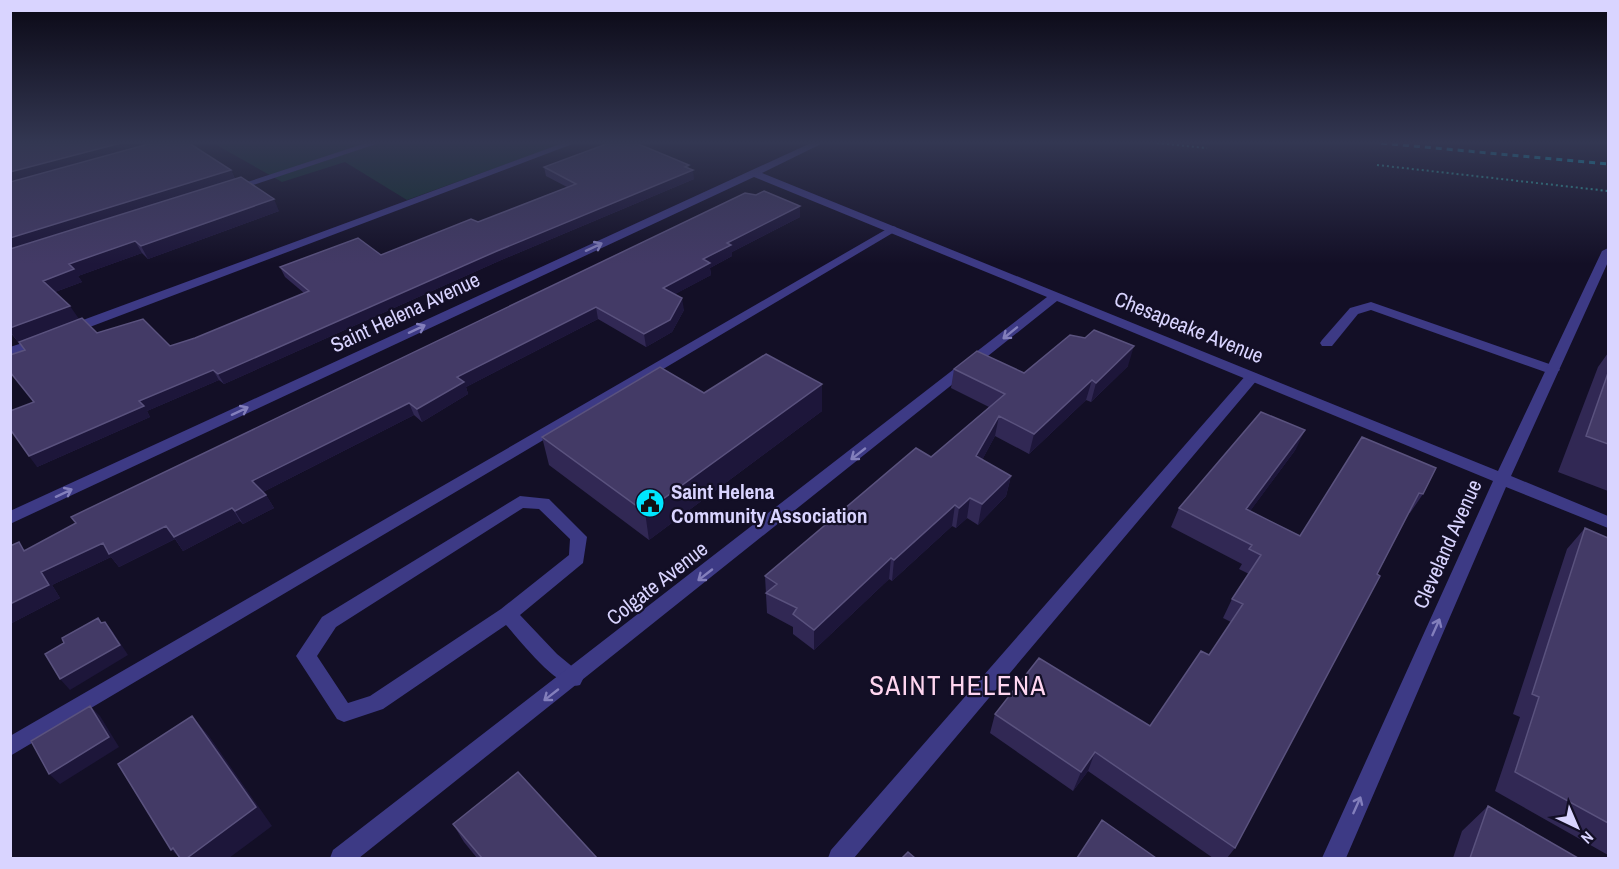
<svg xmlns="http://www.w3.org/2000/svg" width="1619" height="869" font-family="'Archivo Narrow',sans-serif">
<rect width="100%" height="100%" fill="#130f26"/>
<!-- green -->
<path fill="#12302f" d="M213,143H565L407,200L345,162L282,182Z"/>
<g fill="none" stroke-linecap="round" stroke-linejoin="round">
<!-- path -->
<path stroke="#2fb8b0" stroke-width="2" stroke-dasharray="2 3" stroke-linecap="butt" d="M1157,143L1207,148
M1377,165L1608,191"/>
<!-- lane -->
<path fill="#3d3a85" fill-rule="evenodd" d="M563,143H575L74,333L69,334L63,330L64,327Z
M892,226L896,227V231L10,756V736Z
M1371,302L1558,367L1560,370L1553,374L1548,373L1371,310L1358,314L1332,346H1322L1320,343L1322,340L1350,308Z
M41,337L48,341L46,344L10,356V347Z
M1252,373L1259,377L1257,380L854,858H828L831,850L1247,374Z
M520,496L549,499L587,537L583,563L520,615L557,654L580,673L583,679L580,685C559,692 520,640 506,625L383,709L344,722L337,719L296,656L322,617ZM523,508L539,509L570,539L569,555L501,609L370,696L348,703L317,656L336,627Z"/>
<!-- street -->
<path fill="#3d3a85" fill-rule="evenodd" d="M366,143H379L235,191L226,189Z
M811,143H823L762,173L1498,471L1602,251L1608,248V262L1511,476L1608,516V528L1506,487L1346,858H1322L1493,481L1057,301L359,858H330L333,850L1047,297L754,177L10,524V511Z"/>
<!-- rail -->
<path stroke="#00e5ff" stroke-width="3" stroke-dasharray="6 5" stroke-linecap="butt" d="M1381,143L1608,164"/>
</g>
<!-- wall -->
<path fill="#312854" d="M10,143L231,170L235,179L279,211L148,259L142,253L78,276L82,282L55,292L79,319L18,342L10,332Z
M544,167L689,168L694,179L499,261L224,384L219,380L147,411L150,417L37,467L33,402L25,350L19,342L97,333L170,346L195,338L304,293L285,277L280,267L381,255L478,222L567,187L546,176Z
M800,206V217L732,252V256L710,268L711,275L675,294L684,310L672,332L646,347L598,319L466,387L468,394L422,422L414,415L263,492L266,495L274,508L243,524L240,521L183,551L175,539L119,567L111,557L52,585L60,598L10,624V546L26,550Z
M1608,353V491L1558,472L1598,367Z
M1128,366L1091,402L1086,400L1029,454L995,436L982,460L1011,476L1006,496L978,525L967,518L956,528L952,526L892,581L889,579L814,650L793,634V627L767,613L765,576L931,457L989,407L951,388L954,369L1024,373Z
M822,384V411L649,540L549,465L542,437L704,393Z
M1362,437L1423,494L1410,513H1409L1235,848L1227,858H1213L1088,771L1073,791L990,733L995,714L1150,726L1209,655L1231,622L1223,618L1232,599L1249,574L1239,569L1242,564L1171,527L1179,508L1296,449L1250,511L1300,536Z
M1585,528L1608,538V855L1495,791L1520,717L1513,714L1567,549Z
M1488,806L1578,858H1453L1462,831Z
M453,824L597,858H477L464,842Z"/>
<!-- shaded-wall -->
<path fill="#1d163a" d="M121,143H167L10,186V172Z
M689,165V172L693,170L694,179L499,261L224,384L218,374Z
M231,170L236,182L10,253V238Z
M274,199L279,211L148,259L141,246Z
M800,206V217L732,252V256L710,268L711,275L664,300L663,288L703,259L727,243Z
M135,241L142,253L78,276L82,282L52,293L43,281L69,264Z
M682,298L684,310L672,332L646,347L644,334Z
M70,306L79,319L18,342L10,331V328Z
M596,307L598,319L466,387L468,394L422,422L417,409L457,377Z
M1134,346L1128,366L1091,402L1096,383Z
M213,370L219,380L147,411L150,417L37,467L29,456L139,401Z
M1092,380L1086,400L1029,454L1034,434Z
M822,384V411L649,540L645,512Z
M409,403L414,415L259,494L252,481Z
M999,416L995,436L973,477L976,456Z
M1305,430L1296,449L1237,529L1246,509Z
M1011,476L1006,496L978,525L982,504Z
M266,495L274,508L243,524L235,511Z
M970,498L967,518L956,528L959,508Z
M955,505L952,526L892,581L894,560Z
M232,508L240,521L183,551L174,537Z
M166,526L175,539L119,567L111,557L52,585L60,598L10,624V604L41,572L103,543Z
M891,558L889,579L814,650V630Z
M105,622L113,632L128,655L70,690L60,679Z
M90,706L100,716L119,747L60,784L49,774Z
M192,716L209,736L272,826L229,858H187Z
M1095,752L1088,771L1073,791L1081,772Z
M173,848L180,858L171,850Z"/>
<!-- building -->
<path fill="#433a66" stroke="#5a527e" stroke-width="1.5" d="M10,143H121L10,172Z
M152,143H189L231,170L10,238V182Z
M609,143H636L689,165L685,167L693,170L497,251L218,374L213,370L139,401L144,406L29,456L10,429V411L34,402L10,372V355L25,350L19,342L82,318L97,333L143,319L170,346L195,338L309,291L280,267L358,238L381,255L471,219L478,222L576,184L544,167Z
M241,177L274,199L141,246L135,241L69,264L74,269L43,281L70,306L10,328V249Z
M764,191L800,206L727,243L731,245L703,259L710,263L663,288L682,298L670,320L644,334L596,307L457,377L464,382L417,409L409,403L252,481L266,495L235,511L232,508L174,537L166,526L109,554L103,543L41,572L49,585L10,604V546L19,542L24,551L76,523L71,517L745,193L756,195Z
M1094,330L1134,346L1096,383L1092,380L1034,434L999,416L976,456L1011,476L982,504L970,498L959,508L955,505L894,560L891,558L814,630L793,614L797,608L766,593L777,584L765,576L916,448L931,457L1005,394L954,369L977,351L1024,373L1070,335L1085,338Z
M766,354L822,384L645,512L542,437L660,367L704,393Z
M1608,373V444L1586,436Z
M1261,412L1305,430L1246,509L1300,536L1362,437L1436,468L1423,494L1419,493L1377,574L1380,576L1235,848L1095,752L1081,772L995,714L1039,658L1150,726L1201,651L1209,655L1243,604L1232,599L1261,555L1249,549L1252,545L1179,508Z
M1585,528L1608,538V823L1515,772L1539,697L1532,694Z
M98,618L101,623L105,622L120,645L60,679L45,654L64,643L62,638Z
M90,706L109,737L49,774L31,741Z
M192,716L256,807L187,858H180L173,848L171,850L118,764Z
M518,772L597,858H482L453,824Z
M1488,806L1578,858H1470Z
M1102,820L1156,858H1077Z
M908,852L915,858H902Z"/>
<!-- one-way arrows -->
<defs><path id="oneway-shaft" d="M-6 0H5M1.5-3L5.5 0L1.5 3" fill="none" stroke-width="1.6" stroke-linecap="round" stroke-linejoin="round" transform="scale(1.5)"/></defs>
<g stroke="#837fbc">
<use href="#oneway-shaft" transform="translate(594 247) rotate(-25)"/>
<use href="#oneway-shaft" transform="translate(417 329) rotate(-25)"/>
<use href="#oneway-shaft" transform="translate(1010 333) rotate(141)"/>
<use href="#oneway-shaft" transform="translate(240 411) rotate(-25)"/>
<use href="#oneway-shaft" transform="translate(858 454) rotate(142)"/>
<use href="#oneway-shaft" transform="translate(64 493) rotate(-25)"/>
<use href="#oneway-shaft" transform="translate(705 575) rotate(142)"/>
<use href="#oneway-shaft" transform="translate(1436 627) rotate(-66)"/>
<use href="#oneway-shaft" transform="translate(551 695) rotate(142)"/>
<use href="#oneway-shaft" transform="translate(1357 805) rotate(-66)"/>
</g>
<!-- sky -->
<linearGradient id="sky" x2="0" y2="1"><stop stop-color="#0a0815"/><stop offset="0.54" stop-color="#333752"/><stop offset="1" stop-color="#333752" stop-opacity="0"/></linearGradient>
<rect width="1619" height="264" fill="url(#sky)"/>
<!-- icons -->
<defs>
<g id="civic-disc" transform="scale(1.5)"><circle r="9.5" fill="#00e5ff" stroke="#130f26"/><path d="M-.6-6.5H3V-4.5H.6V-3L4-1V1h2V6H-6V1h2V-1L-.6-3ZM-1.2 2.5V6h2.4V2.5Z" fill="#111"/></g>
</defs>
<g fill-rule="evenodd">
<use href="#civic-disc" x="650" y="503"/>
</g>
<g text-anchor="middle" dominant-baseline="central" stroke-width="4.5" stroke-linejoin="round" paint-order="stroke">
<!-- street labels -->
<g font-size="21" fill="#d9d4ff" stroke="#130f26">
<text transform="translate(405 312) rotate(-25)">Saint Helena Avenue</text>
<text transform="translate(1189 327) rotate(22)">Chesapeake Avenue</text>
<text transform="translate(1447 544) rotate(-66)">Cleveland Avenue</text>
<text transform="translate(657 583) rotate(-38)">Colgate Avenue</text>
</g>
<!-- poi labels -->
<g font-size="21" font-weight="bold" fill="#d9d4ff" stroke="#130f26" text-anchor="start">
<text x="671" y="491">Saint Helena<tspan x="671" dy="24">Community Association</tspan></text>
</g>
<!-- near-neighbourhood labels -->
<g font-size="27" letter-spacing="1.5" fill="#ffd6f0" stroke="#130f26">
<text x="958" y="685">SAINT HELENA</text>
</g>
</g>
<!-- border -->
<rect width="1619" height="869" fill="none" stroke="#d9d4ff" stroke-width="24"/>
<!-- north arrow -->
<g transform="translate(1577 827) rotate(136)" stroke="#130f26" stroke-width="4.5" paint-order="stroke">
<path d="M0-4.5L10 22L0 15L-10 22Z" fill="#d9d4ff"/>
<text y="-9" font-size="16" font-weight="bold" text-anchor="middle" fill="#d9d4ff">N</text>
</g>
</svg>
